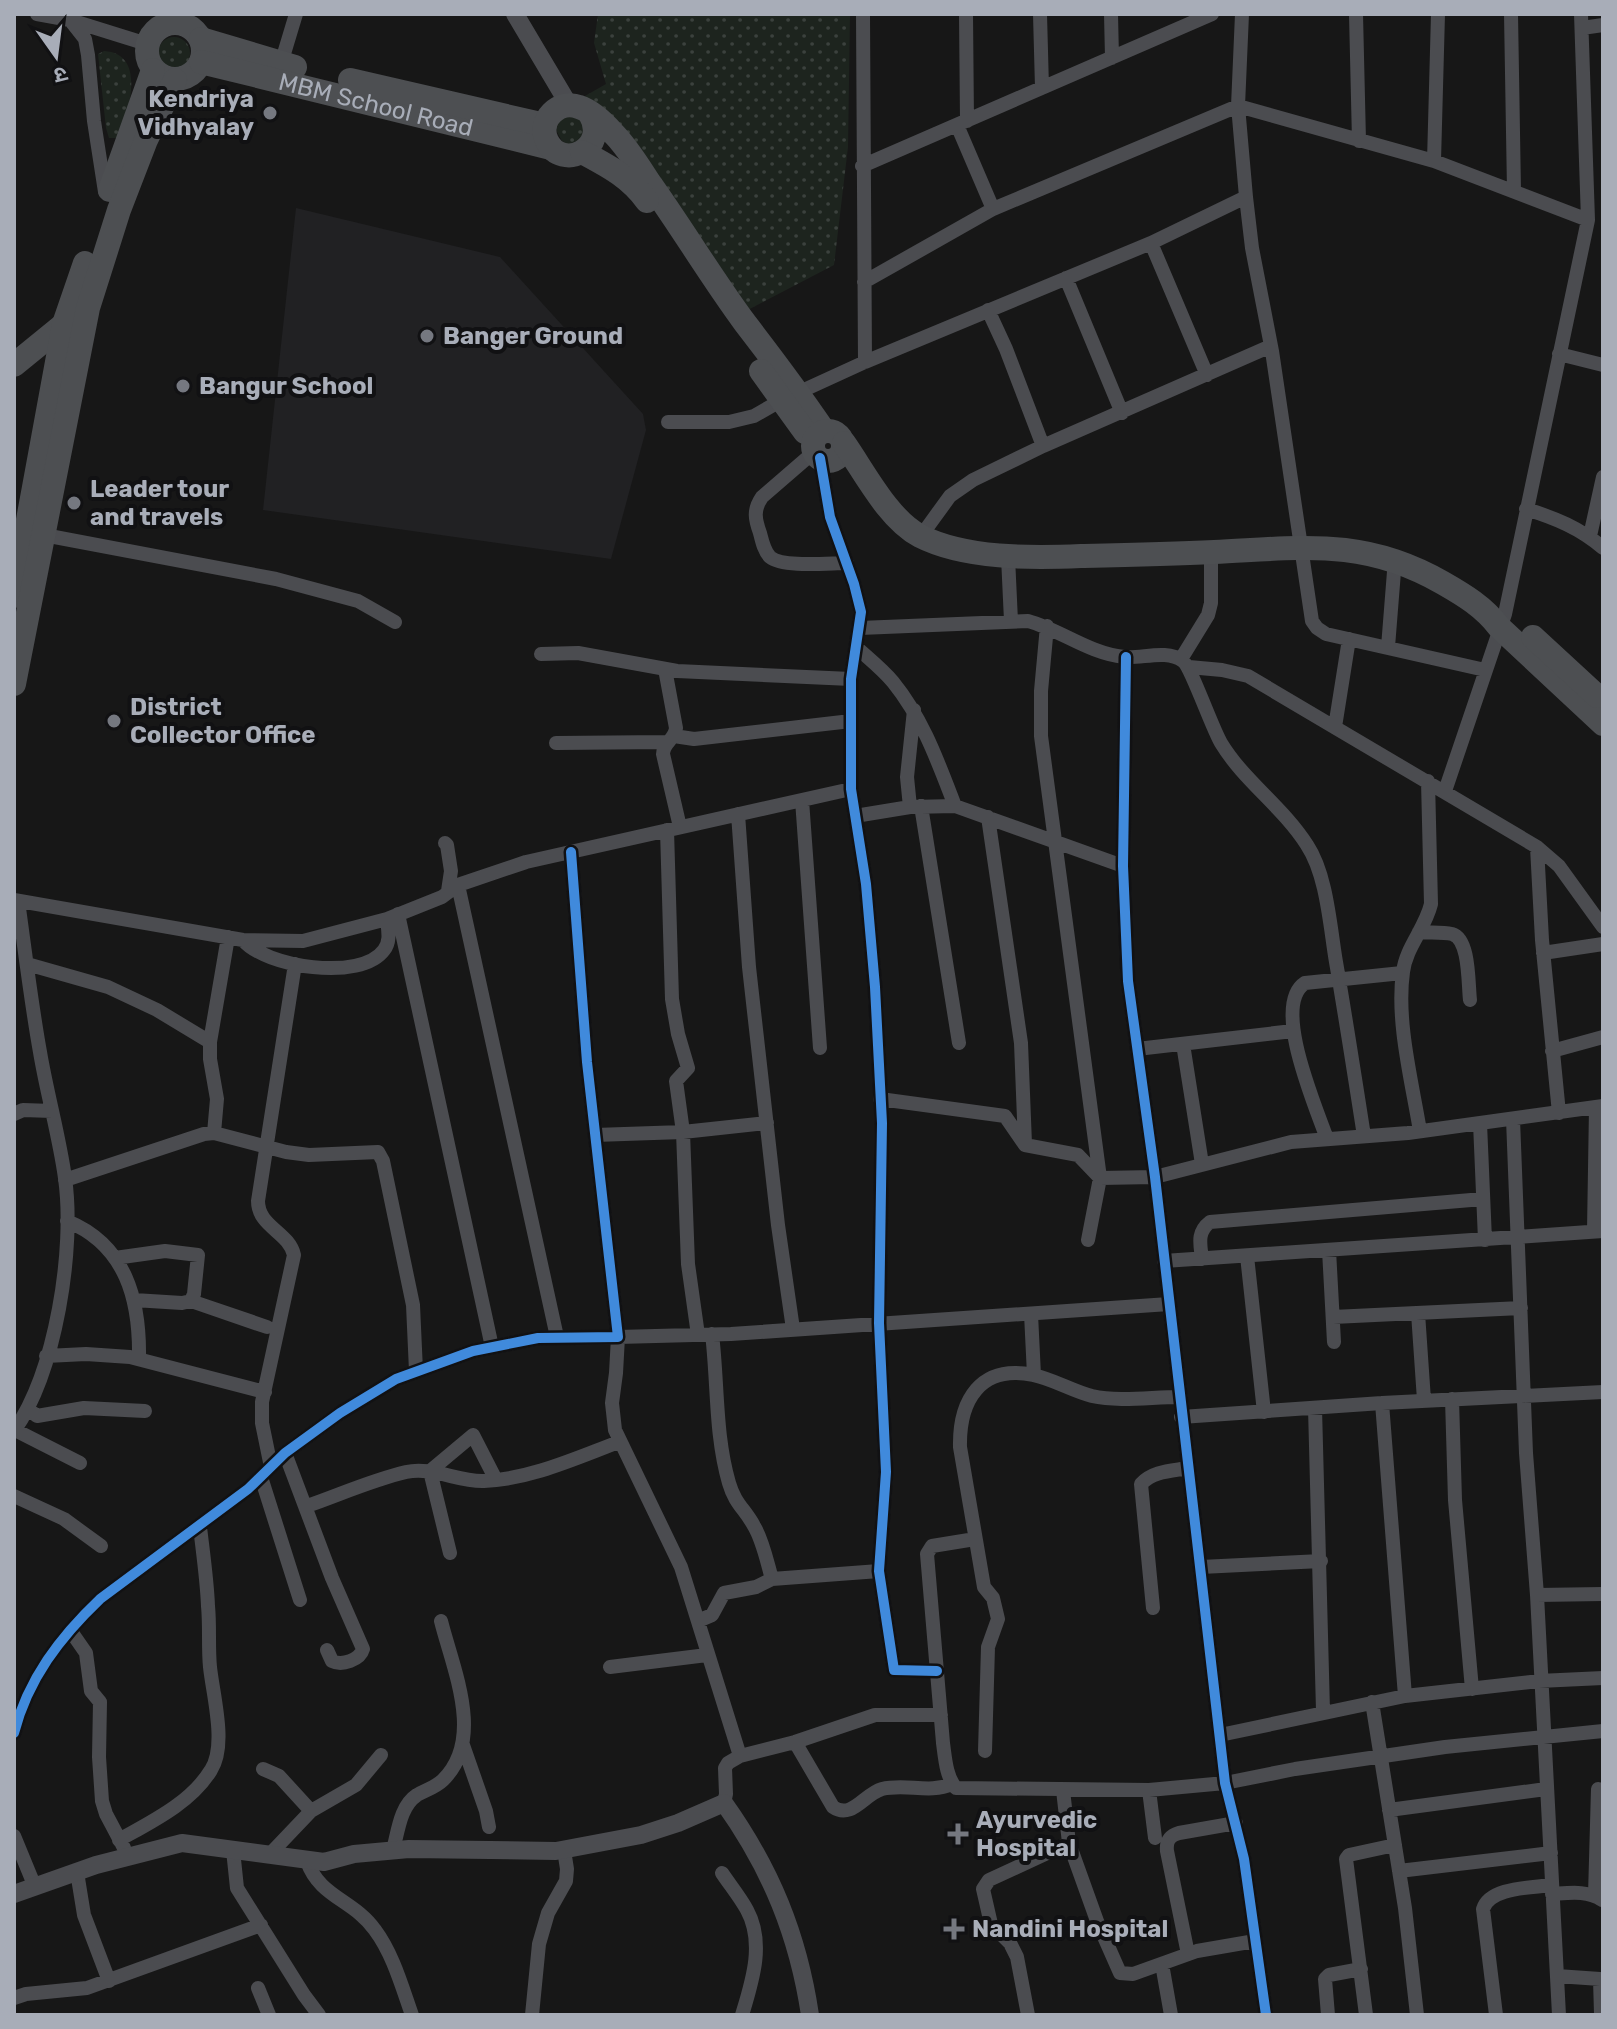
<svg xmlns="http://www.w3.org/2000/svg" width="1617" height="2029" font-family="Rubik,'Noto Sans Devanagari',sans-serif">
<defs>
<pattern id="grass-dots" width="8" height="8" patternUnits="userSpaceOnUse" patternTransform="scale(2)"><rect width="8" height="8" fill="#1d241e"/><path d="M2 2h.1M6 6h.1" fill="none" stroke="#3b413d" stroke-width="1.8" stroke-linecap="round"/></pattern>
</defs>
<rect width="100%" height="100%" fill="#171717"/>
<!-- built -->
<path fill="#212123" d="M296,208L500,257L643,414L646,430L611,559L263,510Z"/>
<!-- grass -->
<path fill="url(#grass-dots)" d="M598,14H850L848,147L834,265L742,313L585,96L606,84L594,43Z
M158 53a16 16 0 1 1 32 0a16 16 0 1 1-32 0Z
M104,51C148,54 127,112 121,138H109L106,128L98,54Z
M568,115L584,121L583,139L569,145L562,141L556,130L558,122Z"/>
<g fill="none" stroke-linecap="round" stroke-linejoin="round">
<!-- minor -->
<path stroke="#4b4c50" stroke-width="14" d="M37,14L70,20L147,44
M863,14L865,362
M966,14L967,121
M1040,14L1042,88
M1111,14L1112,58
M1242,14L1238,106L1246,197L1252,248L1272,351L1312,621L1317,628L1326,634L1485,670
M1356,14L1359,141
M1511,14L1514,191
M70,20L85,39L88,55L94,121L105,192
M1582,28L1603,25
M280,67L296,14
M957,125L993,209
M1434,161L1438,14
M862,166L1212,14
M1066,278L1122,413
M864,282L993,209L1238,106L1434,161L1588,220
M988,310L1006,349L1043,446
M1559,354L1603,365
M1207,375L1151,243L1246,197
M668,422H729L754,416L782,400L865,362L1151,243
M814,452L762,497C753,510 755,519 760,533C762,541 764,551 770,557C783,568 829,563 847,563
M820,458L830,517L854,584L861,612L851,679V789L866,884L875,987L882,1123L879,1323L886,1472L879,1571L894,1670L937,1671
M1526,509C1555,518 1580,528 1603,548
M44,535L276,579L358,601L395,622
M921,536L950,496L973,480L1043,446L1271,346
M1590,536L1603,477
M1008,557L1011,621
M1047,626L1041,691V736L1100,1178L1088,1240
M860,628L1028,621C1061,630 1088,653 1124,657C1142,659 1166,649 1183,661C1191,667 1212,728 1221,743C1244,781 1283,807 1307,845C1327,875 1330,927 1336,962C1346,1020 1355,1078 1364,1136
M856,647C868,658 882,669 893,682C923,719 938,762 955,806
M1388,647L1395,559
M541,654L578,653L677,671L851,679
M1126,657L1123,866L1128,981L1155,1177L1225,1783L1244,1859L1266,2015
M1181,659L1208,615L1211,603V552
M1189,667L1222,670L1248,676L1537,847L1559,866L1603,927
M665,669L676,728C675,740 663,742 663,754L680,827
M1335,727L1349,639
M674,736L694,739L851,721
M556,743L667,742
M1445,791L1505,614L1588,220L1581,14
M802,800L820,1048
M921,806L959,1043
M910,807L907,777L914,710
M738,814L749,967L778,1225L793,1329
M855,816L910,807L955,806L1123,866
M988,817L1021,1043L1025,1144
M667,830L672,999L678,1034L688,1068L676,1081L683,1132L688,1264L698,1335
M445,843L447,845L451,871L448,891
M1537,847L1542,940L1559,1113
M458,885L557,1337
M14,900L243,940L303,941L387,919L442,897L458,885L526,862L851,789
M398,914L492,1347
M1419,932C1429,933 1442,932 1452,934C1470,939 1468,984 1470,1000
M243,940C265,967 361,982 384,950C391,941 388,930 387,919
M1543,953L1603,944
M27,964L108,987L157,1010L210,1042
M1183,1044L1202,1164
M1137,1049L1293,1031
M1552,1051L1603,1037
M880,1099L1005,1116L1025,1145L1078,1155L1100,1178L1155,1177L1291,1142L1408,1133L1603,1106
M14,1114L23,1110L52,1111
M1513,1119L1526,1453L1537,1595L1559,2015
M1480,1123L1485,1240
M1420,1131C1412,1082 1396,1021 1403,972C1406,947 1425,929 1431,904L1428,781
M214,1133L217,1099L210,1059V1042L228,937
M595,1135L683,1132L767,1123
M1327,1139C1316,1107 1271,1005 1305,983L1402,973
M65,1180L204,1134L214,1133L286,1152L309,1155L378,1152L383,1161L413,1305L416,1371
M67,1221C126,1245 140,1300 139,1358
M1594,1230L1596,1107
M1329,1250L1334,1342
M1247,1256L1264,1412
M115,1258L165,1251L198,1255L194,1294L191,1301L182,1303L134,1300
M1202,1259C1200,1243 1197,1232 1210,1222L1483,1199
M1164,1261L1603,1231
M191,1301L267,1327
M1418,1313L1424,1400
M1031,1314L1034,1375
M1333,1317L1521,1308
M712,1334C718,1384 715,1435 729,1483C735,1504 745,1509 754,1526C763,1541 767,1562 772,1579
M46,1356L86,1354L130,1357L265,1392
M1452,1399L1455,1500L1472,1689
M1382,1403L1405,1696
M1315,1408L1323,1711
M28,1409L37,1416L84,1408L145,1411
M1181,1417L1382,1403L1603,1392
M15,1430L80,1463
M14,1431C56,1371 75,1249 65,1178C59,1135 47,1094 40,1052C31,1002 25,951 18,901
M285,1453L332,1578L363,1649C360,1660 342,1666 332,1661L327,1650
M271,1467L262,1423V1402L294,1255C289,1232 258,1227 258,1201L295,964
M261,1477L300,1600
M14,1496L64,1519L101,1546
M307,1506C339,1495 372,1480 406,1472C432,1466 458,1482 484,1481C531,1479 576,1458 619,1442
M975,1539L932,1546L927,1554L943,1743C945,1757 946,1777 956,1788L1149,1790L1225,1783L1295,1769L1445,1747L1603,1731
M450,1553L430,1471L473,1435L496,1480
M1201,1567L1321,1561
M1537,1595L1603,1594
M1153,1608L1141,1484C1153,1471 1171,1471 1188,1468
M698,1621L712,1615L724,1593L756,1587L772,1579L879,1571
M70,1630L86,1653L91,1691L100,1702L99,1757L102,1801L106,1814L124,1848
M610,1667L707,1655
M1372,1702L1405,1908L1417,2015
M14,1733C28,1679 60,1637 100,1599L248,1489L285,1453L340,1413L396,1379L473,1351L538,1338L618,1337L587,1062L571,852
M1220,1735L1405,1696L1539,1681L1603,1678
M795,1742L833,1807C852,1820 864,1794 882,1789C906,1783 929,1794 952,1784
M463,1745L486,1811L489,1827
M985,1751L988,1647L998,1619L993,1598L984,1587L960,1447C959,1401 980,1364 1033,1375C1053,1379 1072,1391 1092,1396C1119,1402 1151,1397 1179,1397
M740,1756L681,1567L615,1430L612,1403L616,1373L618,1337L731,1334L1169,1304
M263,1769L279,1776L311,1811
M1063,1790L1069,1843L1097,1921L1120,1973L1133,1974L1197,1951L1255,1941
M1149,1790L1155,1838
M724,1803L726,1794L725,1768L728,1763L740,1756L795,1742L875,1715H941
M1389,1810L1546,1789
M14,1836L35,1887
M119,1840C151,1822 191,1803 211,1770C227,1745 213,1696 210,1667C208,1647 210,1626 208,1606C207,1580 203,1553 200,1527
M233,1850L237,1888L304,1995L319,2015
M393,1850C398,1832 400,1806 417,1795C426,1790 436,1787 443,1780C485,1739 453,1669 441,1621
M271,1853L311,1811L356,1785L381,1755
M307,1861C319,1897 354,1900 375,1930C393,1954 402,1987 412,2015
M1399,1871L1551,1853
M77,1872L84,1915L109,1981
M722,1873C730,1885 740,1897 747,1910C765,1943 752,1982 742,2015
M1552,1894C1569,1893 1587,1890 1602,1900
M1595,1895L1598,1789
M1188,1954L1167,1851C1166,1841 1169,1836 1179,1833L1236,1823
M1162,1964L1171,2015
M1557,1976L1600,1979L1601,2014L1603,2013
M258,1988L269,2015
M14,1998L26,1994L87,1988L261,1925
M532,2015L539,1944L548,1913L566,1881L567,1869L564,1850
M1028,2015L1017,1957L1010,1943L991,1924L983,1889L989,1880L1069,1843
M1328,2015L1325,1979L1329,1975L1361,1969
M1366,2015L1346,1859L1349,1855L1395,1845
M1496,2015L1483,1909C1490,1887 1531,1888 1551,1885"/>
<!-- tertiary -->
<path stroke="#4b4c50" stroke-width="18" d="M515,14L569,105
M14,1894L96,1865L182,1843L324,1862L354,1854L409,1849L556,1851L641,1835L678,1823L724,1803C771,1869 798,1935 810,2015"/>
<!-- primary -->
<g stroke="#4d4f52" stroke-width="24">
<circle cx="175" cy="51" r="28"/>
<path d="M201,39L295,67"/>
<path id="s1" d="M201,62L551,148"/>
<path d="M350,80L545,125"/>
<path d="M590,114C610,148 562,172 547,141C537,120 559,99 579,107C591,111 605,124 613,133C627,147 638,165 649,182C682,228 711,277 745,323C772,358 799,394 824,431"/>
<path d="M582,152C608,166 630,177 647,201"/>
<path d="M110,190L153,70"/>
<path d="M14,365L68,321"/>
<path d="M761,371L805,432"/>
<circle cx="828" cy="446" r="15"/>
<path d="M844,443C865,473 888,519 920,536C965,559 1032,558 1081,556C1125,555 1170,554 1214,552C1301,548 1363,537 1443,583C1464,595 1484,607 1499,627L1603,724"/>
<path d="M14,596L64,324L85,263"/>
<path d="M1533,637L1597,696"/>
<path d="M14,684L88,308L119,210L146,140L175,80"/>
</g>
<!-- cycleway casing -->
<g stroke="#111113" stroke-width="15">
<path id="cycleway" d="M820,458L830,517L854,584L861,612L851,679V789L866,884L875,987L882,1123L879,1323L886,1472L879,1571L894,1670L937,1671
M1126,657L1123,866L1128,981L1155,1177L1225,1783L1244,1859L1266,2015
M14,1733C28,1679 60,1637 100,1599L248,1489L285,1453L340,1413L396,1379L473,1351L538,1338L618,1337L587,1062L571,852"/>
</g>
<!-- cycleway -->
<use href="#cycleway" stroke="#408adc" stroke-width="10"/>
</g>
<!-- markers -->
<g fill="#757880" stroke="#111113" stroke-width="3">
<circle cx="270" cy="113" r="8"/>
<circle cx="427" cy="336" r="8"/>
<circle cx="183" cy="386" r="8"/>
<circle cx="74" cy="503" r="8"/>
<circle cx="114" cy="721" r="8"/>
<path d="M954 1822h8v8h8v8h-8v8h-8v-8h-8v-8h8z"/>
<path d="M950 1917h8v8h8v8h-8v8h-8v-8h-8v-8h8z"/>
</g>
<g text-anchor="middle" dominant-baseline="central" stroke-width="8" stroke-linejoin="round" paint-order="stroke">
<!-- poi labels -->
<g font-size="24" font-weight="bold" fill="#a8adb8" stroke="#111113" text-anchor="start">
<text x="254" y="99" text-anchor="end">Kendriya<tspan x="254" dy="28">Vidhyalay</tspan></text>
<text x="443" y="336">Banger Ground</text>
<text x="199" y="386">Bangur School</text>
<text x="90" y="489">Leader tour<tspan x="90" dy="28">and travels</tspan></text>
<text x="130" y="707">District<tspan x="130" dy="28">Collector Office</tspan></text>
<text x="976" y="1820">Ayurvedic<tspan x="976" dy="28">Hospital</tspan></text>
<text x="972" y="1929">Nandini Hospital</text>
</g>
<!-- street labels -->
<g font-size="24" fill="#a8adb8" stroke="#111113">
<text stroke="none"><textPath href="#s1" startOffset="180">MBM School Road</textPath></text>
</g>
</g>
<!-- border -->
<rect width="1617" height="2029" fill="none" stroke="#a8adb8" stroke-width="32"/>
<!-- north arrow -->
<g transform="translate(56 56) rotate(166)" stroke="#111113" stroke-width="6" paint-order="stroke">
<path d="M0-6L14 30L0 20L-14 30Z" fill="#a8adb8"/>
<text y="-12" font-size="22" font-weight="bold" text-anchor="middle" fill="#a8adb8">उ</text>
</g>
</svg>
